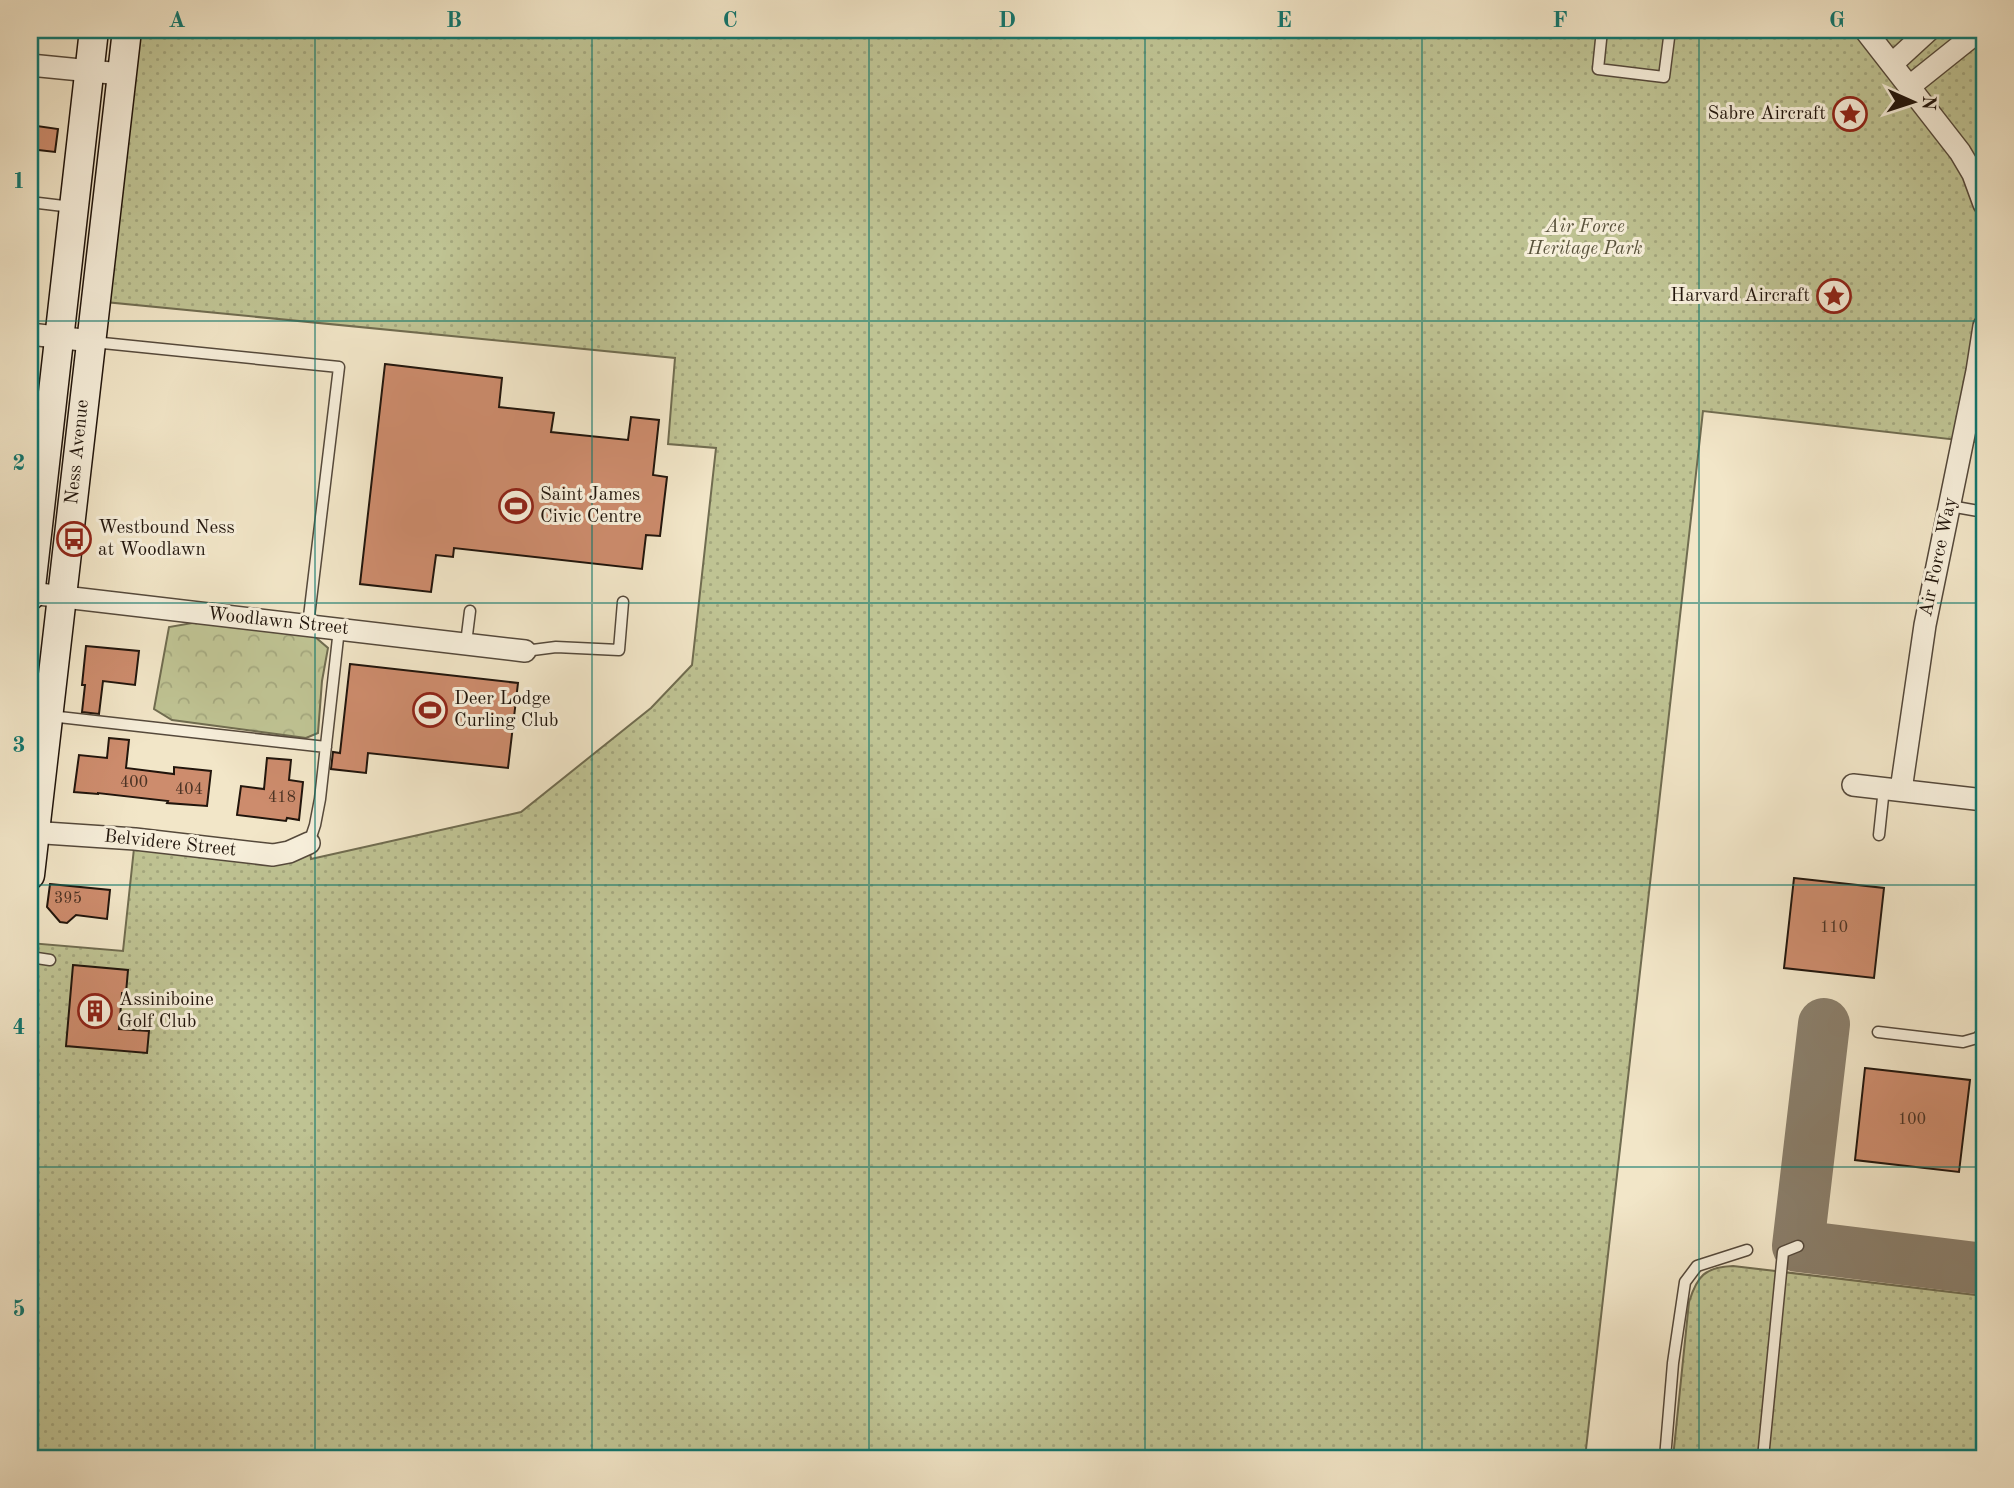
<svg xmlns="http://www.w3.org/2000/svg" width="2014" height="1488" font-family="'Old Standard TT',serif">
<defs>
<pattern id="grass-dots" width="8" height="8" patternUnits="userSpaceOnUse" patternTransform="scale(1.75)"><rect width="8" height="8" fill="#bfc393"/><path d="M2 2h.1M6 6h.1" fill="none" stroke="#a4a77e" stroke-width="1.8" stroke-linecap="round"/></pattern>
<pattern id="forest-crowns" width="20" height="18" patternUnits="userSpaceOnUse" patternTransform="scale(1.75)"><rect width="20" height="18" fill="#bfc393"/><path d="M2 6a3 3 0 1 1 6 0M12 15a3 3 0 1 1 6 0" fill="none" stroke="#a4a77e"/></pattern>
</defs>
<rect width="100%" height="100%" fill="#f2e6c8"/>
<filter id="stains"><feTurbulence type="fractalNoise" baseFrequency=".00286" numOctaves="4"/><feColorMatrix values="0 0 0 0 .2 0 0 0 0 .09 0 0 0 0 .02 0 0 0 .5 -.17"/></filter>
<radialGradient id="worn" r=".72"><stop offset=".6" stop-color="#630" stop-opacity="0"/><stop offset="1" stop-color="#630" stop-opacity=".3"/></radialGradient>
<!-- grass -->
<path fill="url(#grass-dots)" stroke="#706c50" stroke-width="2" d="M127,30H1984V443L1703,411C1663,760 1626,1109 1585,1458H30V943L123,951L135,839L273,855L309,843L311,859L521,812L651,708L692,665L716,448L668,444L675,358L95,301Z
M1733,1266L1984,1296V1458H1673L1689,1302C1697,1276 1705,1267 1733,1266Z"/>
<!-- forest -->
<path fill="url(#forest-crowns)" stroke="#706c50" stroke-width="2" d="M198,622L314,636L328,648L322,681L318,733L306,738L172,720L154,709L169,627Z"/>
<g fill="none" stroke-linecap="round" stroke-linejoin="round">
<!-- taxiway -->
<path stroke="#8a7e6a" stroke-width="52" d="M1824,1024L1798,1246L1984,1269"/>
</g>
<!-- building -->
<path fill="#cd8c6d" stroke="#21150c" stroke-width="2" d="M30,125L58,129L55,152L30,149Z
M385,364L502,378L499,407L554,413L551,432L628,440L631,417L659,420L653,475L667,477L660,536L646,535L642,569L454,548L453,557L436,555L431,592L360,584Z
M86,646L139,651L135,685L103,681L99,714L82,712L85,685H82Z
M350,664L518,683L508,768L368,753L366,773L331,769L333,752L340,753Z
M109,738L129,740L126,768L174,774V767L211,771L207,806L167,803L168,801L98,793V794L74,792L79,755L107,758Z
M267,758L291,760L289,780L303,782L299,820L287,818L286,821L237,815L241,786L264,789Z
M1794,878L1884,888L1874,978L1784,968Z
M50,884L110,890L107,919L76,915L67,923L60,922L47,907Z
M73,965L128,970L126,993H122L119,1029L149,1031L147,1053L66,1046Z
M1865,1068L1970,1080L1959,1172L1855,1160Z"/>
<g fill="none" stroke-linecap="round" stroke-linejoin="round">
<!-- lane casing -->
<g stroke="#55493b" stroke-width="13">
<path id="lane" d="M1602,30L1598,69L1664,77L1670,30
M30,202L72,207
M93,342L339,367L308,625
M1950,506L1984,512
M466,643L470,611
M525,651L556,647L619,650L623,602
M50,716L326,747
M1879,835L1884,788
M309,843L315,825L320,799L339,629
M30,957L50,960
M1878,1032L1963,1042L1977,1038L1984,1031
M1665,1458L1673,1363L1685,1282L1697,1266L1747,1250
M1763,1458L1783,1252L1798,1246"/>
</g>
<!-- street casing -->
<g stroke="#55493b" stroke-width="24">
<path id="street" d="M1865,30L1960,152L1973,174L1984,204
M1892,64L1929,30
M30,65L121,74
M1910,86L1980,30
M30,334L91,341
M30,593L525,651
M1853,785L1984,800
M1901,790L1925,625L1977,371L1984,326
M30,832L135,839L273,855L289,852L309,843"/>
</g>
<!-- secondary casing -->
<g stroke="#21150c" stroke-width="31">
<path id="secondary" d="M30,596L94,30
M30,875L127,30"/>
</g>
<!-- lane -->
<use href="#lane" stroke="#f7efdb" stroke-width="10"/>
<!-- street -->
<use href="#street" stroke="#f7efdb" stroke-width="21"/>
<!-- secondary -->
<use href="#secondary" stroke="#f7efdb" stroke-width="28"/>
</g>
<!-- grid -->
<path fill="none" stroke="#0f766e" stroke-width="2" stroke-opacity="0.55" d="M315,30V1458M592,30V1458M869,30V1458M1145,30V1458M1422,30V1458M1699,30V1458M30,321H1984M30,603H1984M30,885H1984M30,1167H1984"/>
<!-- icons -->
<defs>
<g id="sight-ring" transform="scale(1.75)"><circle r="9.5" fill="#f7efdb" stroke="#8f2418" stroke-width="1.5"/><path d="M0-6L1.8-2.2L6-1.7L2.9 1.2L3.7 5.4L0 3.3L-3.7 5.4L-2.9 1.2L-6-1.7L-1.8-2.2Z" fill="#8f2418"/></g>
<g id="stadium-ring" transform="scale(1.75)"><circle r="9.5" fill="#f7efdb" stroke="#8f2418" stroke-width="1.5"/><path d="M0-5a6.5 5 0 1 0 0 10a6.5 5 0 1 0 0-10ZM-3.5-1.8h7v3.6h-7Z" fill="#8f2418"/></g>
<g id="bus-ring" transform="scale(1.75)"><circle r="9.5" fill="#f7efdb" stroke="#8f2418" stroke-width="1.5"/><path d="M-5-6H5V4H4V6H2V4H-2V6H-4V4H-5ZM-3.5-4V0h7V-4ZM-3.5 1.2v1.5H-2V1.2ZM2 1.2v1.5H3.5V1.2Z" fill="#8f2418"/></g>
<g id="building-ring" transform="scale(1.75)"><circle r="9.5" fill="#f7efdb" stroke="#8f2418" stroke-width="1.5"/><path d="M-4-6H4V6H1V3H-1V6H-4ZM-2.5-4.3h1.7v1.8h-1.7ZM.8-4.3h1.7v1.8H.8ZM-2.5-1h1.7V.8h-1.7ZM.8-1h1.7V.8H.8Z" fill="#8f2418"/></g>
</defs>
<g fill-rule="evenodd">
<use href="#sight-ring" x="1850" y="114"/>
<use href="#sight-ring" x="1834" y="296"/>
<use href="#stadium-ring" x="516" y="506"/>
<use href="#bus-ring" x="74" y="539"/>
<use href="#stadium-ring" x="430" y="710"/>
<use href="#building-ring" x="95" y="1011"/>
</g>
<g text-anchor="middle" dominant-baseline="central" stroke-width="6" stroke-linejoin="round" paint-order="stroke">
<!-- number labels -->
<g font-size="16" fill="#4c3324">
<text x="134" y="783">400</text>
<text x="189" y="790">404</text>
<text x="282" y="798">418</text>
<text x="68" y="899">395</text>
<text x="1834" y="928">110</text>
<text x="1912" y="1120">100</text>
</g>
<!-- poi labels -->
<g font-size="19" fill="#21150c" stroke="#f7efdb" text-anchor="start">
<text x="1826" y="114" text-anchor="end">Sabre Aircraft</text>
<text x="1810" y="296" text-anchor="end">Harvard Aircraft</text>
<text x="540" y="495">Saint James<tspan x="540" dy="22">Civic Centre</tspan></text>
<text x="98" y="528">Westbound Ness<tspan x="98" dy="22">at Woodlawn</tspan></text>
<text x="454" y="699">Deer Lodge<tspan x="454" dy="22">Curling Club</tspan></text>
<text x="119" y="1000">Assiniboine<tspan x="119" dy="22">Golf Club</tspan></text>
</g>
<!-- park labels -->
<g font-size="19" font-style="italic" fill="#58523b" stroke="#f7efdb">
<text x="1585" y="227">Air Force<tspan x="1585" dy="22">Heritage Park</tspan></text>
</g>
<!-- street labels -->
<g font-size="19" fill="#21150c" stroke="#f7efdb">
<text transform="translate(78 452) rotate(-84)">Ness Avenue</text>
<text transform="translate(1939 557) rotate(-78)">Air Force Way</text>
<text transform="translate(278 622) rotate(6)">Woodlawn Street</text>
<text transform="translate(170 844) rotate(6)">Belvidere Street</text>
</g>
</g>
<!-- margin -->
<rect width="2014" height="1488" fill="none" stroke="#f2e6c8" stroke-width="77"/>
<!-- north arrow -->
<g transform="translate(1913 102) rotate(93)" stroke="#f7efdb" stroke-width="5" paint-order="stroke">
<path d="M0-5L12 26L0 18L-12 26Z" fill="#21150c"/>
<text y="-10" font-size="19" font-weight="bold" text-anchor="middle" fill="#21150c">N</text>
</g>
<rect x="38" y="38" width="1938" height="1412" fill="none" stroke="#0f766e" stroke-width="2.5"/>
<g font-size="23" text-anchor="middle" font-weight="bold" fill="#0f766e">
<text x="177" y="27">A</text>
<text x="454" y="27">B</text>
<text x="730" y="27">C</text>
<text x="1007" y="27">D</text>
<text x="1284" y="27">E</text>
<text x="1560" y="27">F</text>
<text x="1837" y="27">G</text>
<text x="19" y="188">1</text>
<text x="19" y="470">2</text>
<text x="19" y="752">3</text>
<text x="19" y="1034">4</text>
<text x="19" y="1316">5</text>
</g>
<rect width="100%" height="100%" filter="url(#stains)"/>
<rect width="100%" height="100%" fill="url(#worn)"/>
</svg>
